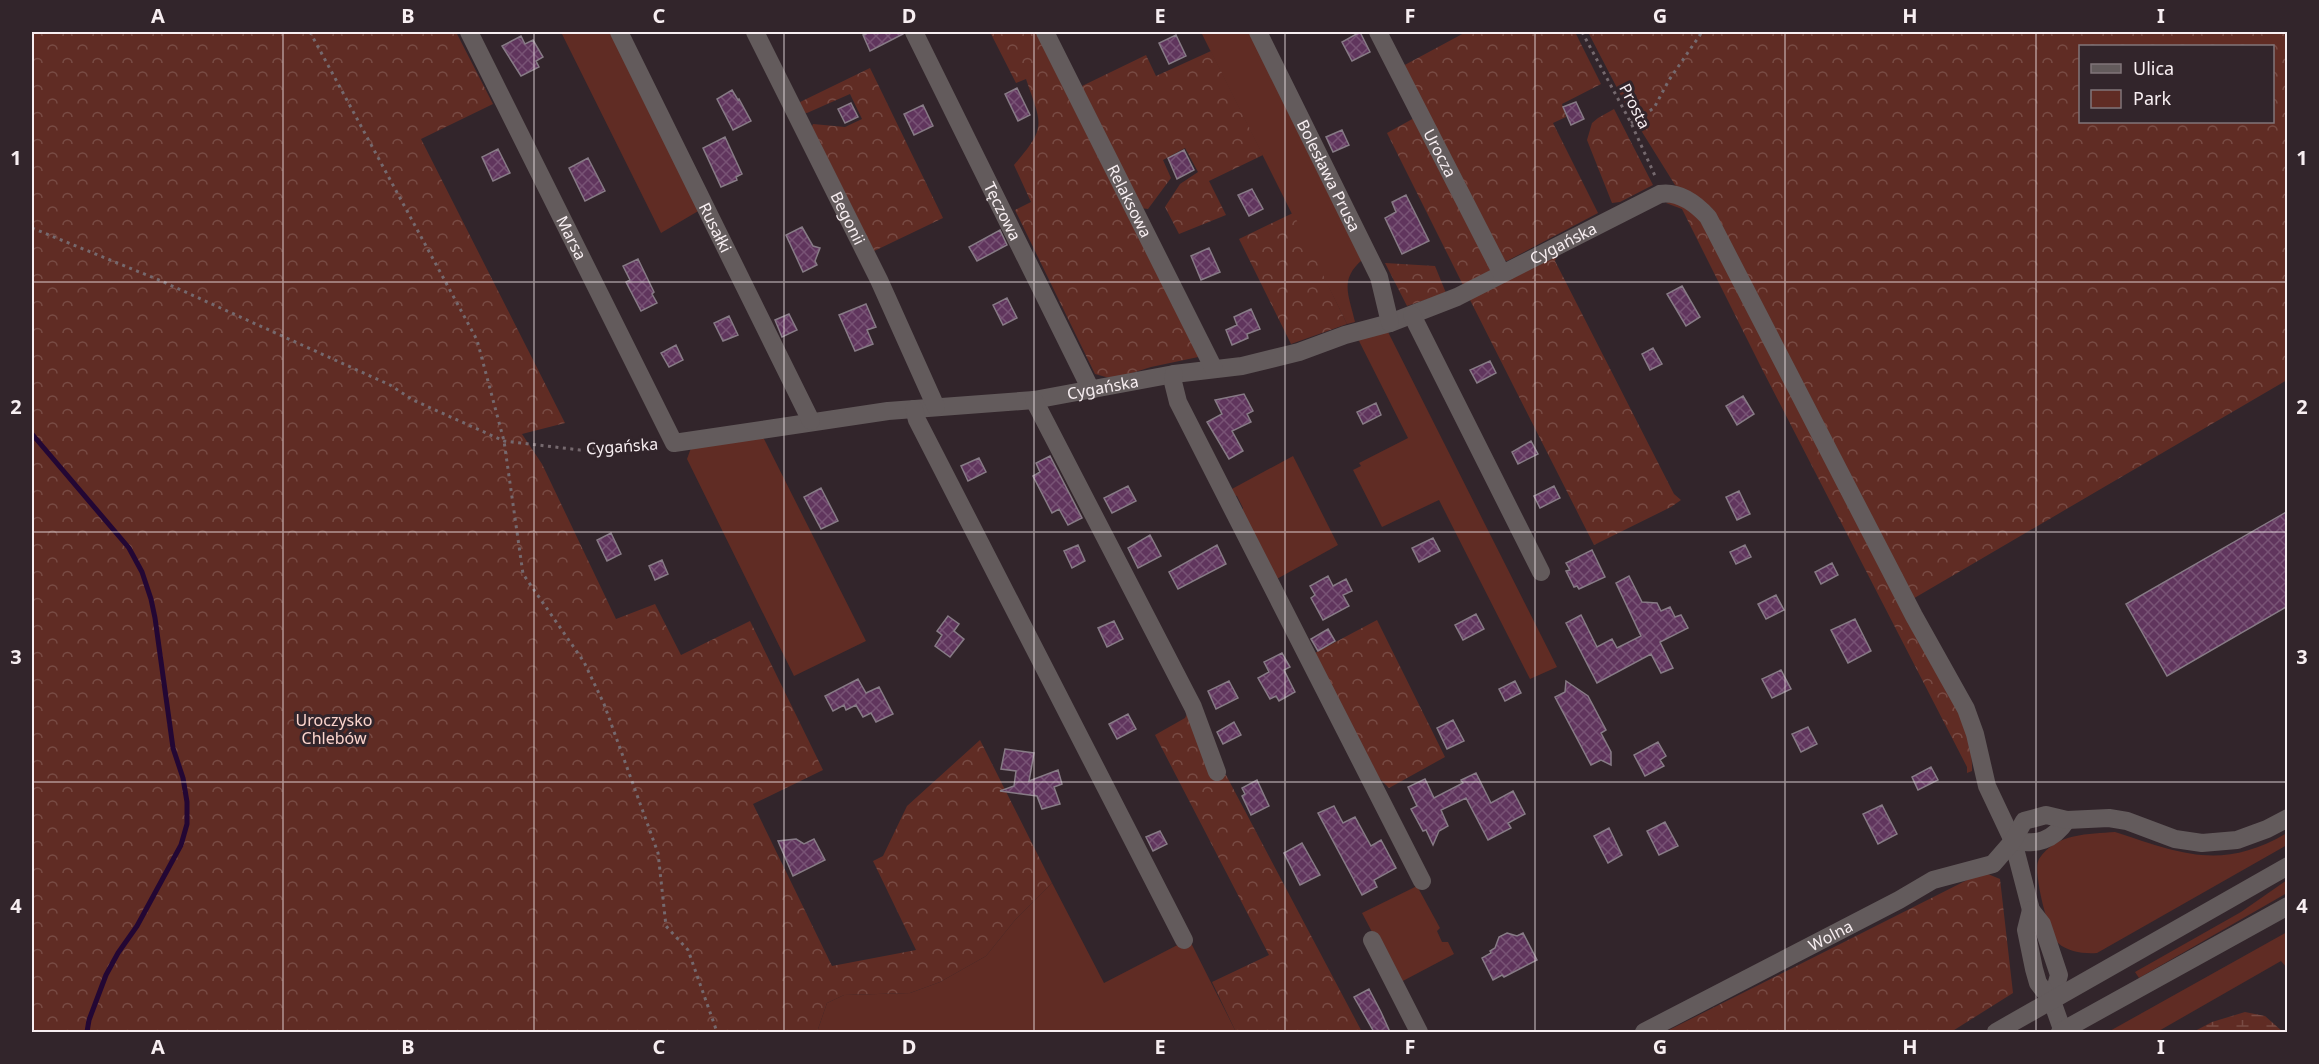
<svg xmlns="http://www.w3.org/2000/svg" width="2319" height="1064" font-family="'Noto Sans',sans-serif">
<defs>
<pattern id="forest-crowns" width="20" height="18" patternUnits="userSpaceOnUse" patternTransform="scale(1.5)"><rect width="20" height="18" fill="#602c24"/><path d="M2 6a3 3 0 1 1 6 0M12 15a3 3 0 1 1 6 0" fill="none" stroke="#784b44"/></pattern>
<pattern id="wetland-marsh" width="20" height="14" patternUnits="userSpaceOnUse" patternTransform="scale(1.5)"><rect width="20" height="14" fill="#602c24"/><path d="M1 5h8M5 5V1M11 12h8M15 12V8" fill="none" stroke="#784b44"/></pattern>
<pattern id="building-cross-hatch" width="8" height="8" patternUnits="userSpaceOnUse" patternTransform="scale(1.5)"><rect width="8" height="8" fill="#60355d"/><path d="M0 0l8 8M0 8l8-8" fill="none" stroke="#785375"/></pattern>
</defs>
<rect width="100%" height="100%" fill="#32252b"/>
<!-- green -->
<path fill="#602c24" d="M561,32H613L700,210L661,233Z
M1201,32H1251L1362,260C1339,280 1349,295 1355,322L1347,324Z
M1388,332L1557,667L1530,679L1439,500L1382,527L1353,470L1361,466L1359,463L1408,438L1358,339Z
M763,437L866,641L794,676L687,459L691,448Z
M1293,456L1338,545L1275,580L1241,513L1243,508L1237,496L1232,495L1230,490Z
M2115,832C2182,854 2222,871 2287,833V845L2097,953C2084,954 2068,952 2058,943C2048,933 2032,870 2039,859C2056,833 2089,834 2115,832Z
M2287,880V893L2139,978L2135,972L2241,912Z
M1052,883L1104,983L1189,939L1236,1032H817L827,1003L844,995L910,993L940,982L986,956L1015,920Z
M1417,886L1440,928L1437,931L1442,942H1448L1454,954L1399,983L1362,913Z
M2287,932V968L2281,961L2157,1032H2108Z"/>
<!-- forest -->
<path fill="url(#forest-crowns)" fill-rule="evenodd" d="M32,32H456L493,104L421,139L565,423L522,434L542,464L616,619L655,604L681,655L750,621L823,770L753,804L832,966L916,950L873,861L883,856L907,806L980,740L1052,883L1015,920L986,956L940,982L910,993L844,995L827,1003L817,1032H32Z
M990,32H1041L1203,356L1151,367L1113,379L1095,374L1015,210L1031,202L1014,165C1047,126 1042,126 1026,79L1016,83Z
M1466,32H1575L1601,84L1562,104L1566,117L1553,123L1598,213L1507,261L1501,259L1401,67Z
M1588,32H2287V380L1911,600L1715,214L1675,185L1629,111ZM2080,46H2272V122H2080Z
M1211,51L1263,155L1209,181L1226,215L1179,234L1165,207L1180,184L1198,172L1185,148L1163,160L1171,178L1148,209L1141,208L1080,87L1146,55L1156,76Z
M870,68L943,218L870,253L810,131L813,124L845,127L862,119L850,94L807,113L800,112L796,104Z
M1614,109L1653,185L1620,202L1612,203L1587,140L1592,123L1598,118Z
M1416,117L1494,269L1463,285L1387,133Z
M1674,201L1695,211L1945,680C1958,710 1973,738 1972,771L1967,773V767L1763,371L1682,209L1666,203Z
M1293,213L1347,324L1291,344L1239,239Z
M1557,254L1555,261L1674,494L1681,500L1671,507L1594,545L1469,298Z
M1385,263L1435,266L1446,293L1407,306Z
M1377,620L1445,757L1389,788L1375,774L1311,655Z
M1189,710L1216,776L1226,775L1362,1032H1236L1212,982L1269,955L1155,735L1185,718Z
M1983,872L2000,879L2013,993L1951,1032H1665Z"/>
<!-- wetland -->
<path fill="url(#wetland-marsh)" d="M2245,1012L2265,1016L2283,1032H2193L2212,1022Z"/>
<g fill="none" stroke-linecap="round" stroke-linejoin="round">
<!-- stream -->
<path stroke="#230734" stroke-width="5" d="M32,434L129,548L142,572L151,599L155,618L173,748L183,778L187,802V824L181,845L137,926L118,953L106,975L89,1020L87,1032"/>
</g>
<!-- building -->
<path fill="url(#building-cross-hatch)" stroke="#877b86" stroke-width="1.5" d="M870,32H903V34L870,51L863,35Z
M1360,32L1370,52L1352,61L1342,42Z
M1176,35L1186,56L1169,64L1159,43Z
M521,36L525,44L533,40L543,57L536,61L539,67L521,76L502,46Z
M1017,88L1030,115L1018,121L1005,94Z
M732,90L738,100L739,99L751,121L733,130L717,99Z
M1576,102L1584,119L1571,125L1563,107Z
M851,103L858,117L845,123L838,109Z
M923,105L933,126L914,135L904,114Z
M1342,130L1349,145L1333,152L1326,137Z
M725,137L742,174L736,177L737,180L721,187L703,148Z
M498,149L510,173L493,181L482,157Z
M1184,150L1194,170L1177,179L1168,158Z
M588,158L605,191L585,201L569,168Z
M1252,189L1263,209L1249,216L1238,195Z
M1406,195L1429,241L1402,254L1385,218L1396,212L1392,202Z
M802,227L813,246L820,248L815,261L817,265L803,272L786,235Z
M1000,230L1007,245L977,261L969,247Z
M1209,248L1220,272L1201,280L1191,256Z
M638,259L654,292L652,294L657,303L641,311L626,282L630,280L623,266Z
M1682,286L1700,317L1686,326L1667,294Z
M1007,298L1017,318L1003,325L993,305Z
M866,304L876,327L867,330L873,344L855,351L839,315Z
M1251,309L1260,329L1247,334L1248,338L1232,345L1226,330L1237,325L1234,317Z
M789,314L797,330L782,337L775,320Z
M729,316L738,335L723,341L714,323Z
M676,345L683,360L669,367L661,353Z
M1653,348L1662,364L1650,370L1642,354Z
M1490,361L1496,373L1477,383L1470,370Z
M1244,394L1253,411L1247,414L1251,422L1232,431L1243,451L1229,459L1207,422L1222,414L1215,400Z
M1743,396L1754,414L1737,425L1726,406Z
M1376,403L1381,415L1363,424L1357,412Z
M1531,441L1538,454L1518,464L1512,452Z
M1050,456L1082,518L1068,525L1059,509L1052,513L1033,476L1040,472L1036,463Z
M979,458L986,472L968,481L961,466Z
M1128,486L1136,501L1112,513L1104,498Z
M1554,486L1560,498L1540,508L1534,496Z
M821,488L838,521L821,529L804,497Z
M1739,491L1750,514L1737,520L1726,497Z
M2288,511V606L2167,676L2126,604Z
M611,533L621,554L607,561L597,540Z
M1150,535L1161,556L1138,568L1128,548Z
M1433,538L1440,551L1419,562L1412,548Z
M1078,545L1085,561L1072,568L1064,551Z
M1217,545L1226,564L1178,589L1169,572Z
M1745,545L1751,557L1736,564L1730,552Z
M1592,550L1605,577L1579,589L1577,586L1574,587L1566,571L1570,570L1566,563Z
M662,560L668,574L655,580L649,566Z
M1832,563L1838,575L1821,584L1815,572Z
M1328,576L1333,586L1346,579L1352,591L1343,595L1349,606L1323,620L1311,598L1315,595L1310,586Z
M1629,576L1642,602L1657,603L1661,611L1670,607L1675,617L1681,615L1688,628L1660,642L1673,668L1661,673L1651,654L1597,683L1566,623L1581,615L1597,647L1612,639L1617,648L1641,636L1616,583Z
M1776,595L1784,610L1766,619L1758,604Z
M1476,614L1484,629L1463,640L1455,625Z
M948,616L959,624L954,631L964,639L950,657L935,646L942,635L937,631Z
M1855,619L1871,651L1848,663L1831,630Z
M1114,621L1123,639L1107,647L1098,628Z
M1328,629L1335,641L1318,651L1311,639Z
M1282,653L1290,667L1284,670L1295,692L1279,701L1276,696L1270,699L1258,678L1269,672L1264,662Z
M1781,670L1791,689L1772,698L1762,679Z
M858,679L866,693L879,687L893,714L876,722L871,713L863,717L856,705L846,710L844,705L833,711L825,696Z
M1229,681L1238,698L1216,709L1208,691Z
M1515,681L1521,693L1505,701L1499,689Z
M1566,681L1588,696L1606,730L1601,733L1611,752V765L1601,760L1591,765L1555,697L1565,692Z
M1128,714L1136,729L1117,739L1109,724Z
M1453,720L1464,741L1447,749L1437,728Z
M1234,722L1241,735L1223,744L1217,732Z
M1808,727L1817,744L1801,752L1792,734Z
M1658,742L1666,756L1660,760L1664,766L1645,776L1634,755Z
M1005,749L1034,753L1029,781L1058,770L1062,784L1054,787L1060,804L1042,809L1037,796L1000,791L1014,786L1016,771L1001,769Z
M1931,767L1938,780L1918,790L1912,777Z
M1476,773L1491,803L1513,791L1525,814L1508,823L1511,828L1488,840L1466,798L1441,810L1448,826L1439,831L1433,845L1426,830L1423,831L1411,809L1417,806L1408,787L1425,779L1434,798L1463,783L1461,780Z
M1257,780L1269,806L1251,815L1242,796L1245,794L1242,788Z
M1882,805L1897,834L1878,844L1863,814Z
M1334,806L1343,823L1355,817L1371,846L1381,840L1396,868L1374,880L1377,887L1362,895L1318,813Z
M1665,822L1678,846L1659,855L1647,831Z
M1609,828L1622,855L1608,863L1594,836Z
M1160,831L1167,844L1153,851L1146,837Z
M796,839L804,844L814,839L825,860L793,876L778,841Z
M1302,843L1320,875L1300,885L1284,853Z
M1507,933L1517,936L1523,933L1537,960L1504,977L1502,975L1493,980L1482,958L1491,953L1490,951L1495,948L1499,937Z
M1369,989L1381,1012L1390,1032H1374L1354,997Z"/>
<g fill="none" stroke-linecap="round" stroke-linejoin="round">
<!-- path -->
<path stroke="#75696e" stroke-width="3" stroke-dasharray="3 4.5" stroke-linecap="butt" d="M310,32L477,340L504,441L523,574L584,662L604,704L658,853L666,926L688,950L717,1032
M1582,32L1631,123L1656,178
M1631,123L1654,108L1669,80L1702,32
M32,228L159,280L390,385L413,400L504,441L580,450L655,444"/>
<!-- minor -->
<g stroke="#635b5c" stroke-width="18">
<path id="s1" d="M469,32L674,443L888,411L1034,400L1174,374L1242,366L1299,352L1345,335L1390,323L1457,297L1660,194C1679,191 1696,204 1708,217L1914,616L1966,709L1975,734L1987,786L2013,841L2031,910L2042,924L2059,975L2052,1001"/>
<path id="s2" d="M619,32L811,421"/>
<path id="s3" d="M755,32L879,280L936,407"/>
<path id="s4" d="M914,32L1091,390"/>
<path id="s5" d="M1045,32L1214,369"/>
<path id="s6" d="M1258,32L1379,277L1390,323"/>
<path id="s7" d="M1378,32L1502,274"/>
<path d="M1412,315L1541,572"/>
<path d="M1174,374L1173,382L1178,402L1422,881"/>
<path d="M1034,400L1193,707L1217,772"/>
<path d="M914,409L917,420L1184,940"/>
<path d="M2013,841C2037,845 2053,841 2067,820"/>
<path d="M2031,910L2026,930L2034,969L2038,983L2052,1001L2063,1032"/>
<path d="M1372,940L1419,1032"/>
<path id="s8" d="M1644,1032L1899,900L1933,880L1993,864L2013,841L2024,821L2046,815L2067,820L2109,818L2127,821L2175,839L2202,843L2237,840L2267,829L2288,818"/>
<path d="M1996,1032L2288,866"/>
<path d="M2060,1032L2288,906"/>
</g>
</g>
<!-- grid -->
<path fill="none" stroke="#f7eef1" stroke-width="1.5" stroke-opacity="0.55" d="M283,32V1032M534,32V1032M784,32V1032M1034,32V1032M1285,32V1032M1535,32V1032M1785,32V1032M2036,32V1032M32,282H2288M32,532H2288M32,782H2288"/>
<g text-anchor="middle" dominant-baseline="central" stroke-width="6" stroke-linejoin="round" paint-order="stroke">
<!-- street labels -->
<g font-size="16" fill="#f7eef1" stroke="#32252b">
<text transform="translate(1635 106) rotate(63)">Prosta</text>
<text stroke="none"><textPath href="#s7" startOffset="136">Urocza</textPath></text>
<text stroke="none"><textPath href="#s6" startOffset="160">Bolesława Prusa</textPath></text>
<text stroke="none"><textPath href="#s5" startOffset="189">Relaksowa</textPath></text>
<text stroke="none"><textPath href="#s4" startOffset="200">Tęczowa</textPath></text>
<text stroke="none"><textPath href="#s3" startOffset="208">Begonii</textPath></text>
<text stroke="none"><textPath href="#s2" startOffset="218">Rusałki</textPath></text>
<text stroke="none"><textPath href="#s1" startOffset="230">Marsa</textPath></text>
<text stroke="none"><textPath href="#s1" startOffset="1378">Cygańska</textPath></text>
<text stroke="none"><textPath href="#s1" startOffset="892">Cygańska</textPath></text>
<text transform="translate(622 446) rotate(-4)">Cygańska</text>
<text stroke="none"><textPath href="#s8" startOffset="210">Wolna</textPath></text>
</g>
<!-- park labels -->
<g font-size="16" fill="#fcd5cd" stroke="#32252b">
<text x="334" y="720">Uroczysko<tspan x="334" dy="18">Chlebów</tspan></text>
</g>
</g>
<!-- border -->
<rect width="2319" height="1064" fill="none" stroke="#32252b" stroke-width="66"/>
<!-- legend -->
<rect x="2079" y="45" width="195" height="78" fill="#32252b" stroke="#81757a" stroke-width="1.5"/>
<rect x="2091" y="64" width="30" height="9" fill="#635b5c" stroke="#81757a" stroke-width="1.5"/>
<text x="2133" y="75" font-size="18" fill="#f7eef1">Ulica</text>
<rect x="2091" y="90" width="30" height="18" fill="#602c24" stroke="#81757a" stroke-width="1.5"/>
<text x="2133" y="105" font-size="18" fill="#f7eef1">Park</text>
<rect x="33" y="33" width="2253" height="998" fill="none" stroke="#f7eef1" stroke-width="2"/>
<g font-size="20" text-anchor="middle" font-weight="bold" fill="#f7eef1">
<text x="158" y="23">A</text>
<text x="408" y="23">B</text>
<text x="659" y="23">C</text>
<text x="909" y="23">D</text>
<text x="1160" y="23">E</text>
<text x="1410" y="23">F</text>
<text x="1660" y="23">G</text>
<text x="1910" y="23">H</text>
<text x="2161" y="23">I</text>
<text x="16" y="165">1</text>
<text x="2302" y="165">1</text>
<text x="16" y="414">2</text>
<text x="2302" y="414">2</text>
<text x="16" y="664">3</text>
<text x="2302" y="664">3</text>
<text x="16" y="913">4</text>
<text x="2302" y="913">4</text>
<text x="158" y="1054">A</text>
<text x="408" y="1054">B</text>
<text x="659" y="1054">C</text>
<text x="909" y="1054">D</text>
<text x="1160" y="1054">E</text>
<text x="1410" y="1054">F</text>
<text x="1660" y="1054">G</text>
<text x="1910" y="1054">H</text>
<text x="2161" y="1054">I</text>
</g>
</svg>
